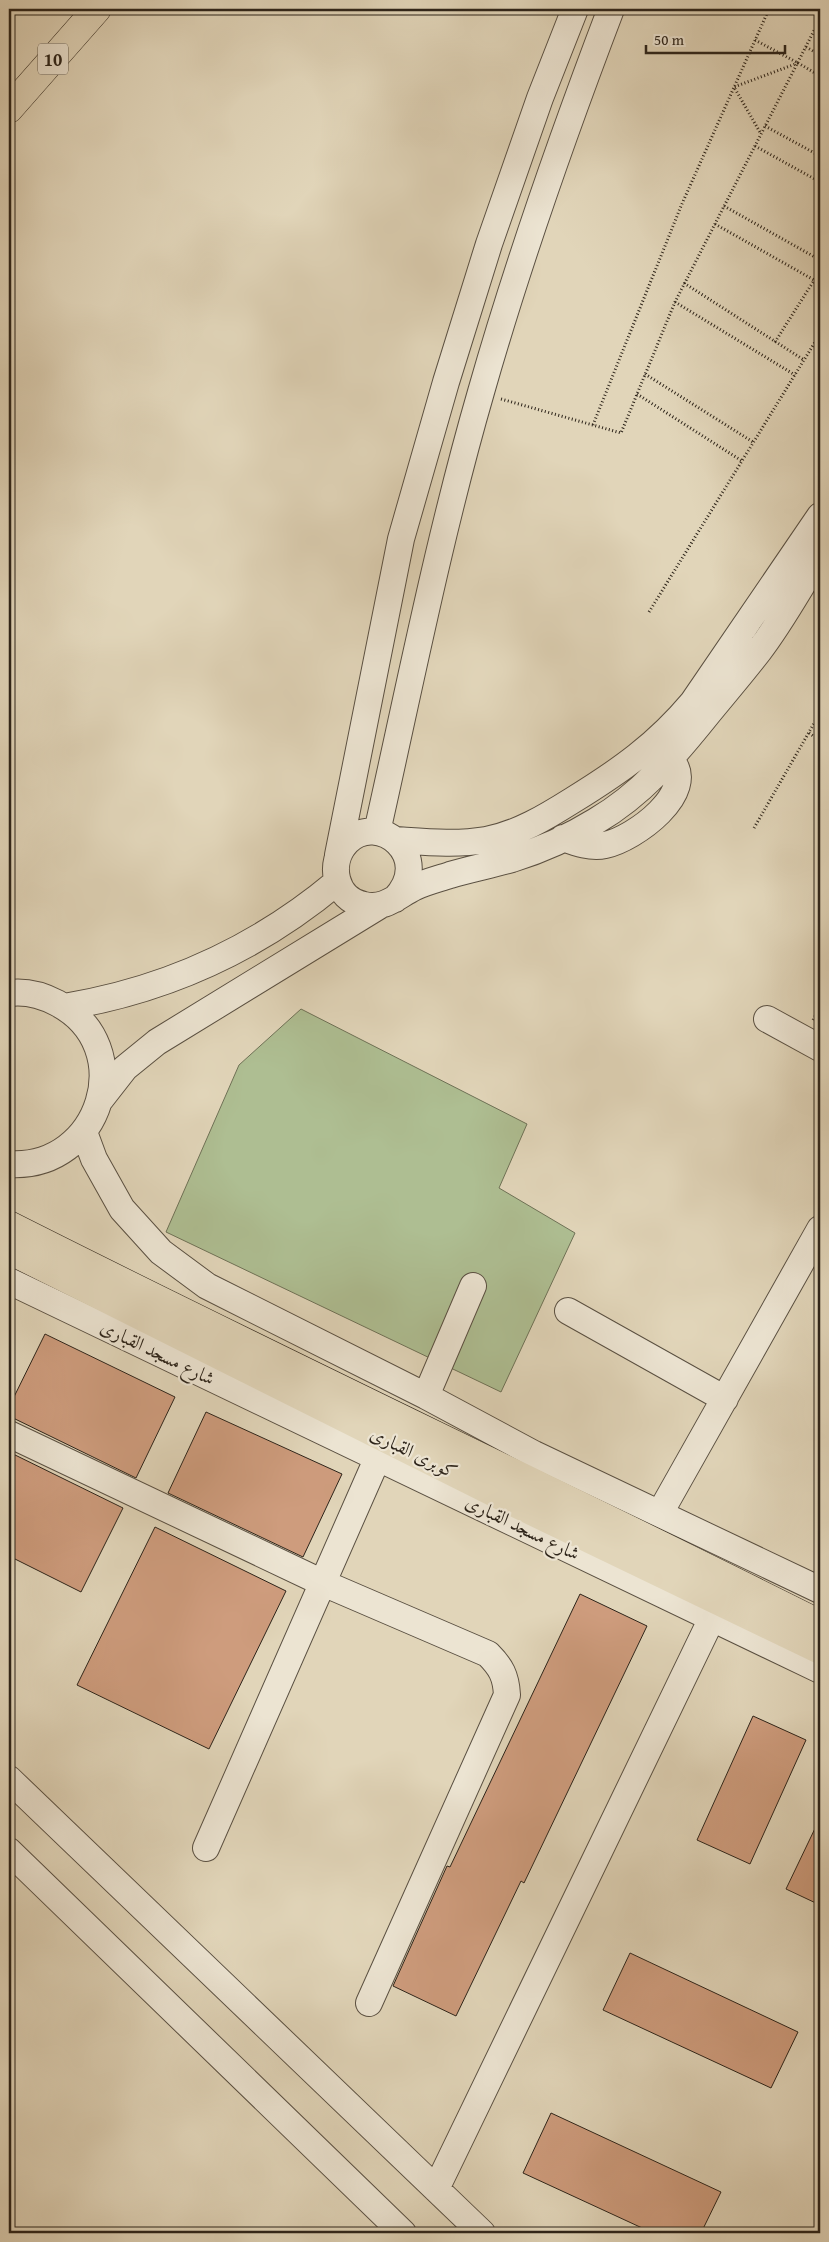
<svg xmlns="http://www.w3.org/2000/svg" width="829" height="2242" font-family="'Gentium Book Plus',Amiri,serif">
<rect width="100%" height="100%" fill="#e1d5b9"/>
<filter id="stains"><feTurbulence type="fractalNoise" baseFrequency=".004" numOctaves="4"/><feColorMatrix values="0 0 0 0 .2 0 0 0 0 .09 0 0 0 0 .02 0 0 0 .5 -.17"/></filter>
<radialGradient id="worn" r=".72"><stop offset=".6" stop-color="#630" stop-opacity="0"/><stop offset="1" stop-color="#630" stop-opacity=".3"/></radialGradient>
<!-- green -->
<path fill="#aebe92" stroke="#6e7156" d="M301,1009L527,1124L499,1188L575,1233L501,1392L166,1232L239,1065Z"/>
<!-- building -->
<path fill="#ce9c7d" stroke="#2d241a" d="M45,1334L175,1397L136,1478L9,1416V1407Z
M206,1412L342,1474L303,1557L168,1493Z
M9,1452L123,1508L81,1592L9,1556Z
M155,1527L286,1591L209,1749L77,1685Z
M580,1594L647,1626L524,1883L521,1881L456,2016L393,1986L447,1866L450,1867Z
M753,1716L806,1740L750,1864L697,1840Z
M820,1818V1905L786,1889Z
M630,1953L798,2032L771,2088L603,2010Z
M551,2113L721,2192L701,2233H653L523,2173Z"/>
<g fill="none" stroke-linecap="round" stroke-linejoin="round">
<!-- minor casing -->
<g stroke="#5a5042" stroke-width="28">
<path id="minor" d="M377,832C410,685 439,537 481,392C518,262 563,135 611,9
M563,838C577,843 591,848 605,845C634,839 699,792 671,760
M395,840C426,842 456,845 486,840C518,834 546,817 573,800C620,771 657,745 693,702L820,516
M338,855L401,539L446,382L489,244L540,98L575,9
M395,899C435,857 378,810 347,842C327,863 335,899 364,905C385,910 398,895 415,887C426,882 438,879 450,875C470,869 491,865 512,859C541,850 570,837 596,821C642,794 673,757 706,716C724,694 742,673 759,651C782,621 800,587 820,556
M9,993C25,991 42,995 57,1003C140,1046 101,1170 9,1164
M64,1007C168,990 257,949 337,882
M767,1019L820,1048
M100,1100L125,1068L157,1042L379,906
M84,1132L94,1159L122,1209L161,1252L207,1286L426,1396L534,1454L820,1590
M9,1281L820,1670
M568,1311L725,1399
M426,1396L473,1286
M9,1434L323,1583L488,1654C501,1667 506,1676 507,1695L369,2003
M660,1513L820,1229
M9,1779L482,2233
M206,1848L378,1457
M9,1851L403,2233
M436,2189L712,1618"/>
</g>
<!-- major casing -->
<g stroke="#2d241a" stroke-width="29">
<path id="major" d="M9,1225C278,1361 551,1489 820,1624
M9,1250L519,1505L820,1650"/>
</g>
<!-- highway casing -->
<g stroke="#2d241a" stroke-width="29">
<path id="highway" d="M9,109L97,9"/>
</g>
<!-- path -->
<path stroke="#2d241a" stroke-width="3" stroke-dasharray="1 2.5" stroke-linecap="butt" d="M755,40L798,63L734,87L761,134
M806,47L820,55
M798,63L820,76
M765,126L820,156
M755,146L820,182
M724,206L820,260
M715,224L814,280
M684,283L804,360
M675,302L795,375
M775,342L820,271
M645,374L753,442
M637,394L742,461
M501,399L621,433L675,302L820,19
M593,425L681,206L769,9
M649,612L820,334
M809,733L820,741
M754,828L820,713
M813,1020L820,1008"/>
<!-- minor -->
<use href="#minor" stroke="#ece4d2" stroke-width="26"/>
<!-- major -->
<use href="#major" stroke="#e1d5b9" stroke-width="28"/>
<!-- highway -->
<use href="#highway" stroke="#e1d5b9" stroke-width="28"/>
</g>
<g text-anchor="middle" dominant-baseline="central" stroke-width="4.5" stroke-linejoin="round" paint-order="stroke">
<!-- shield labels -->
<rect fill="#ece4d2" stroke="#665e51" stroke-width="1" x="38" y="43.5" width="30" height="31" rx="4"/>
<g font-size="18" font-weight="bold" fill="#2d241a">
<text x="53" y="59">10</text>
</g>
<!-- street labels -->
<g font-size="19" fill="#2d241a" stroke="#ece4d2">
<text transform="translate(158 1352) rotate(26)">شارع مسجد القبارى</text>
<text transform="translate(414 1452) rotate(26)">كوبرى القبارى</text>
<text transform="translate(523 1527) rotate(26)">شارع مسجد القبارى</text>
</g>
</g>
<!-- margin -->
<rect width="829" height="2242" fill="none" stroke="#e1d5b9" stroke-width="30"/>
<rect x="10" y="10" width="809" height="2222" fill="none" stroke="#2d241a" stroke-width="2.5"/>
<rect x="15" y="15" width="799" height="2212" fill="none" stroke="#2d241a"/>
<!-- scale -->
<path d="M646 45v8h139v-8" fill="none" stroke="#2d241a" stroke-width="2.5"/>
<text x="654" y="45" font-size="15" fill="#2d241a" stroke="#ece4d2" stroke-width="4" paint-order="stroke">50 m</text>
<rect width="100%" height="100%" filter="url(#stains)"/>
<rect width="100%" height="100%" fill="url(#worn)"/>
</svg>
